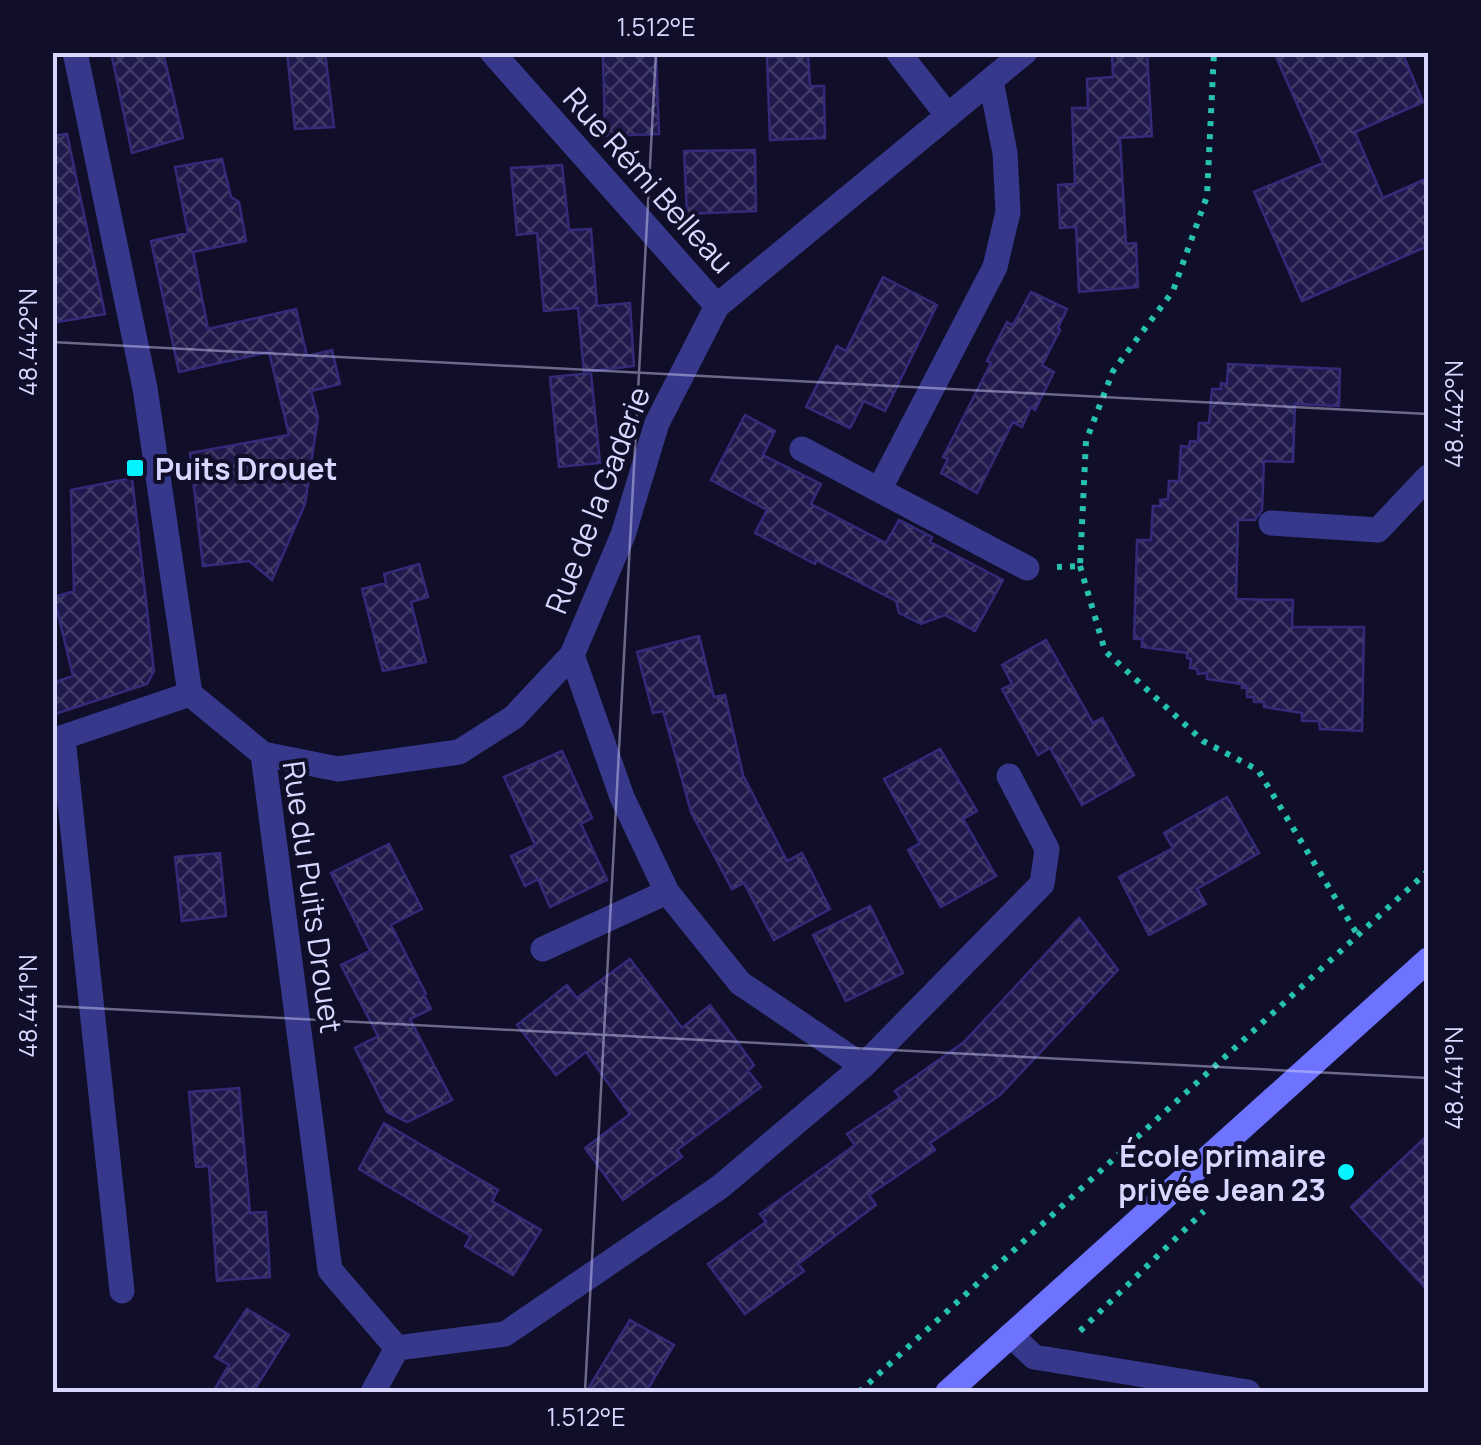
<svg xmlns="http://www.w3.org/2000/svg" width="1481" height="1445" font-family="Manrope,sans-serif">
<defs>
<pattern id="building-cross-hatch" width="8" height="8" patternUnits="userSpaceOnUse" patternTransform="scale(2.5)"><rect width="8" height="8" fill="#20194b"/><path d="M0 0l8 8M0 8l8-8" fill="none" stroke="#403a66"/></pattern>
</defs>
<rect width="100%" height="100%" fill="#110e29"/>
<!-- building -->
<path fill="url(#building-cross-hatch)" stroke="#342a79" stroke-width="2.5" d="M111,52H163L183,138L132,153Z
M287,52H325L334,127L295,129Z
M1147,52L1152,136L1120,138L1126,244L1136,243L1138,287L1079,292L1076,227L1060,228L1058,185L1075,184L1072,108H1088L1087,79L1113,77L1112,55Z
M1274,52H1402L1423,102L1355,132L1383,198L1428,178V246L1302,301L1254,192L1323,163Z
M656,53L659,134L605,136L603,56Z
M808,55L810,86H824L825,138L770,140L767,57Z
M67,134L105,314L52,323V136Z
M755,150L756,211L687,214L684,151Z
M222,159L231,197L239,202L246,241L193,252L208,329L296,309L307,356L332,350L340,384L311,391L318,417L305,504L272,580L249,561L203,566L190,453L289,435L269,352L179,372L151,241L188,233L175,167Z
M562,165L569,230L591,229L597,306L630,303L634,366L584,372L578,308L544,311L537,233L517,235L511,168Z
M883,277L937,305L885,411L864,401L850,428L806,407L837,346L846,351Z
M1031,292L1067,309L1058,328L1060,330L1042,365L1054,372L1035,410L1031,407L1022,427L1013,422L977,493L941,473L948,459L943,457L991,363L987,361L1007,322L1013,325Z
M1228,364L1340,369L1339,406L1295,404L1293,462L1264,461L1262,510L1255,520H1238L1236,599L1293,600L1292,627H1364L1362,731L1320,729L1319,721H1302V713L1264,707V702H1254V697H1247V687L1242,688V684L1207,679V673L1198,674L1197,669L1190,668L1191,659L1187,658V653L1142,647V639H1134L1137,540H1151L1153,506H1161L1160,500L1168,499L1169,481H1179L1181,446L1189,447L1190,441L1198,442L1199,423H1209L1212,389H1221V383L1227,384Z
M591,373L600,463L559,467L550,377Z
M745,415L775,431L763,455L821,484L811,504L886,543L899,520L932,537L930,542L1003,580L975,631L945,615L921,624L899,613L896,601L816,560L815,564L755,533L767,510L711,480Z
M132,478L154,671L147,684L52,715V683L73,676L54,597L74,591L71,490Z
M419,564L428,597L411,602L426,662L383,671L362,589L386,583L384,574Z
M699,636L714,697L725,695L743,775L787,861L802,853L830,909L774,940L744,883L732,889L691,812L663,711L653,713L637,652Z
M1046,640L1093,723L1102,718L1134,775L1082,805L1050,748L1038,755L1002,689L1012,684L1002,665Z
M940,749L977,811L963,819L996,876L941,907L908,850L920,843L884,779Z
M562,751L592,818L581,824L607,880L550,907L538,879L525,886L511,856L535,845L504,777Z
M1227,797L1259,853L1197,889L1206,904L1149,935L1119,877L1173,848L1164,833Z
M389,844L422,909L391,925L426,994L424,995L431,1009L410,1019L452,1100L407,1122L387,1112L355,1048L378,1036L341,965L370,951L331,873Z
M220,853L226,916L182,921L175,857Z
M870,906L903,973L846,1001L813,935Z
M1079,918L1118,970L1000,1095L930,1143L935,1150L869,1195L876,1205L798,1264L804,1271L745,1314L708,1264L766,1222L760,1214L855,1145L847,1134L900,1098L895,1091L964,1042Z
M630,959L682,1028L710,1005L754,1065L748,1071L761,1087L677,1150L682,1157L623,1200L585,1148L630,1114L586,1052L556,1075L517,1025L567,985L577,998Z
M239,1088L250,1213L266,1212L270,1277L217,1281L209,1166L196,1167L189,1092Z
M384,1123L498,1190L492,1201L541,1230L513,1275L465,1246L471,1236L359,1169Z
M1428,1135V1291L1351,1207Z
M247,1309L289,1335L253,1392H213L229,1365L215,1357Z
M630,1320L674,1345L646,1392H586Z"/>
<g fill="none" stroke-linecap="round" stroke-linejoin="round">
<!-- path -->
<path stroke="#27c2af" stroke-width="6" stroke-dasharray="5 8" stroke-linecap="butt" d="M1080,566L1105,651L1203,741L1258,770L1357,934
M1057,567L1080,566L1086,441L1113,371L1173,291L1207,196L1214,52
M1080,1331L1204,1211
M859,1392L1428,871"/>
<!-- street -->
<path stroke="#36388b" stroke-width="25" d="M75,52L145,388L190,694L263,754L330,1270L397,1348
M492,52L717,306
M898,52L948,116
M991,81L1005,153L1008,212L995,267L879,490L1027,568
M802,449L879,490
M1271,523L1378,530L1428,477
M572,655L622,797L667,892L740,983L863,1066
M63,738L122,1291
M52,741L190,694
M263,754L338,769L459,752L514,717L572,655L623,535L657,423L717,306L1025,52
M543,949L667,892
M1011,1335L1034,1357L1248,1392
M373,1392L397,1348L505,1334L720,1187L863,1066L1042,884L1047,849L1009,776"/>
<!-- secondary -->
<path stroke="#6e73ff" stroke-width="25" d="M948,1392L1428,960"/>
</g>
<!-- ticks -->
<path fill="none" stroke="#d9d7ff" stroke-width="2.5" stroke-opacity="0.45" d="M52,342L1428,414M52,1006L1428,1078M585,1392L656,52"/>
<!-- markers -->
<g fill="#03f5ff" stroke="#110e29" stroke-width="4">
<rect x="125" y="458" width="20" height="20" rx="5"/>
<circle cx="1346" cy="1172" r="10"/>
</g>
<g text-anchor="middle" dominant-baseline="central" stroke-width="8" stroke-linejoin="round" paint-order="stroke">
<!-- street labels -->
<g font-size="30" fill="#d9d7ff" stroke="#110e29">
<text transform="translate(649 180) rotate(48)">Rue Rémi Belleau</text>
<text transform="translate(597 500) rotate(-69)">Rue de la Gaderie</text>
<text transform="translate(313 897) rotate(82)">Rue du Puits Drouet</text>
</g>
<!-- poi labels -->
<g font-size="30" font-weight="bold" fill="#d9d7ff" stroke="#110e29" text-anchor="start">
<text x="155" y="468">Puits Drouet</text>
<text x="1326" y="1155" text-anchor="end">École primaire<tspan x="1326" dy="34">privée Jean 23</tspan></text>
</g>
</g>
<!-- border -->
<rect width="1481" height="1445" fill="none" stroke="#110e29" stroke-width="110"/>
<rect x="55" y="55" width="1371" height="1335" fill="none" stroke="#d9d7ff" stroke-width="4"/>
<g font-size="25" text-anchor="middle" fill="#d9d7ff">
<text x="656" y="36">1.512°E</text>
<text transform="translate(28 342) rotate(-90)" y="9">48.442°N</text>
<text transform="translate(1454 414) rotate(-90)" y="9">48.442°N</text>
<text transform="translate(28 1006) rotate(-90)" y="9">48.441°N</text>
<text transform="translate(1454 1078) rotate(-90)" y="9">48.441°N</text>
<text x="586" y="1426">1.512°E</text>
</g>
</svg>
